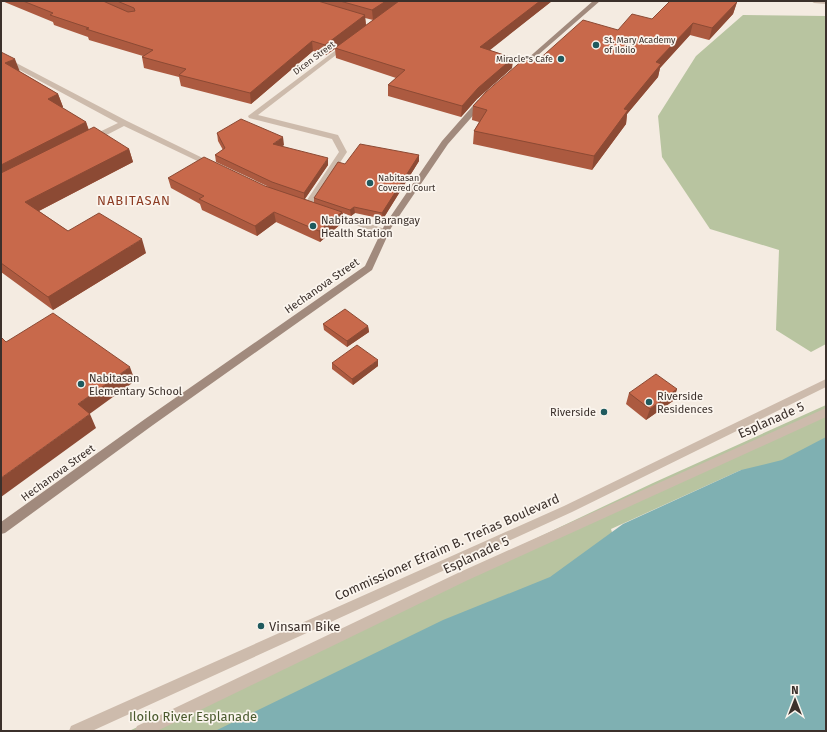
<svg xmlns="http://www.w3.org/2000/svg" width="827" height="732" font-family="'Fira Sans',sans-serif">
<rect width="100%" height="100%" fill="#f4ebe1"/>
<!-- green -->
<path fill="#b8c4a0" d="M743,15L826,16V344L811,352L776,330L779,250L710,229L662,157L658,116L696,56Z
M826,405V467L741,470L611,529L624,574L291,731H129L653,483Z"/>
<!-- water -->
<path fill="#7fb0b2" d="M826,437V731H215L443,620L550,577L623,524L741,470L782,460Z"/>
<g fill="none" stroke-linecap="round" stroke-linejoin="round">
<!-- pedestrian -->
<path fill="#cdbbac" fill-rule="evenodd" d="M826,408V417L468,580L157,731H135L137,726L460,572Z"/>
<!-- minor -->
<path fill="#cdbbac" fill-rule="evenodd" d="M811,1H826V4L814,3Z
M344,44L349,45L258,115L338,135L347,152L310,208H307L303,206L339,152L332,139L249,118L248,116Z
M1,55L127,121L217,165L213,167H210L124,126L95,141H89V137L118,123L1,60Z
M331,211L388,230L389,232L385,235L328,216L327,214L328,212Z"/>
<!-- tertiary -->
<path fill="#cdbbac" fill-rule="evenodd" d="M826,379V387L572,512L92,731H69L71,726L564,506Z"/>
<!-- secondary -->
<path fill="#a18a7d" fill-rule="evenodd" d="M593,1H600L522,69H518V67Z
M478,100H481L485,102L448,144L391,228L372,270L153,425L5,533L1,534V522L145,419L365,266L384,226L442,141Z"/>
</g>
<!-- wall -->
<path fill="#ac5a40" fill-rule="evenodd" d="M2,1H552L489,50L513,58L512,68L477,99L461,117L388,96V85L396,78L336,58L335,49L326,55L313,51L251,104L181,86L179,77L144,68L142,57L143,56L89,40L88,37L54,25L53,22ZM365,18L373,20L366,25Z
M737,2L733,14L709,40L690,35L660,68L658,77L627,114L626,124L592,170L473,144L474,131L479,122L472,120L473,106L536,62L618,30L652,19Z
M1,52L19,71L58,94L63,107L62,108L86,122L89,130L129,149L133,162L39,211L68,231L146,253L53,310L1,272Z
M217,133L284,145L282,146L328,165L305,199L314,203V198L345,164L419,155V161L383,219L355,213L351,216L343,213V222L320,242L276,222L257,236L202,210L200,204L171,188L168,178L265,186L269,187L216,162L215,155L223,150L218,141Z
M323,324L368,326L369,332L347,347L324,330Z
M332,363L378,366L353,385L332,369Z
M677,389L673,401L646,420L626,404L629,393Z"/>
<!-- shaded-wall -->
<path fill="#8c4a34" d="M386,1H400L373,20L372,10Z
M540,1H552L480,58V47Z
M737,2L733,14L709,40L712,28Z
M365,15L366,26L326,55L325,45Z
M693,23L690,35L660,68L658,77L627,114L626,124L592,170L594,156L624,109L656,62Z
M312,41L313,51L251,104L250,93Z
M513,58L512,68L477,99L461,117L462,106L478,88Z
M15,59L20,72L5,63Z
M58,94L63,107L52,112L48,99Z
M86,122L90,136L1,181V165Z
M283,137L284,145L274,151L273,144Z
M129,149L133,162L31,215L25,202Z
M419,155V161L383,219L382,213Z
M328,158V165L304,200V193Z
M354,207L355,213L351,216L350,210Z
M274,212L276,222L257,236L255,226Z
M342,212L343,222L320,242L319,231Z
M142,239L146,253L53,310L48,297Z
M368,326L369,332L347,347V341Z
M378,360V366L353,385L352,379Z
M130,367L135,381L84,418L78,404Z
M677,389L673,401L646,420L650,409Z
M90,414L96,428L1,497V478Z"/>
<!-- building -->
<path fill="#c8694b" stroke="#8c4a34" d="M23,1H103L128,12L135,11L134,8L117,1H318L365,15L325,45L312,41L250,93L179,75L186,69L142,57L153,50L86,29L89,28L50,15L53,13Z
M340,1H386L372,10Z
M399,1H540L480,47L513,58L478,88L462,106L388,85L405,70L335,48Z
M670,1H734L737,2L712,28L693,23L656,62L661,64L624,109L628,110L594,156L474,131L487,110L473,106L486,92L524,59L536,62L583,20L618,30L632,14L652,19Z
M1,52L15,59L5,63L58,94L48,99L86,122L1,165Z
M241,119L283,137L273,144L328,158L304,193L272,182L215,155L225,148L217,133Z
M94,127L129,149L25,202L68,231L99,213L142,239L48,297L1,263V173Z
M360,144L419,155L382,213L354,207L350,210L314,198L338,162L345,164Z
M204,157L265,186L342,212L319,231L274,212L255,226L199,199L204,196L168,178Z
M345,309L368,326L347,341L323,324Z
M53,313L130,367L78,404L90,414L1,478V337L6,342Z
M357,345L378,360L352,379L332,363Z
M656,374L677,389L650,409L629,393Z"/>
<!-- markers -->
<g fill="#1f5a5e" stroke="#fbf5ee" stroke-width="1.5">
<circle cx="596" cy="45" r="4"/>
<circle cx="561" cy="59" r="4"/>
<circle cx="370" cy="183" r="4"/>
<circle cx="313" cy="226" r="4"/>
<circle cx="81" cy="384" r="4"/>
<circle cx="649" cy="402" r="4"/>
<circle cx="604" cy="412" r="4"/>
<circle cx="261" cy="626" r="4"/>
</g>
<g text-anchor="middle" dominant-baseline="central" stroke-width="3.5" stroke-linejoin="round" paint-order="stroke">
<!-- far-poi labels -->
<g font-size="9" fill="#3b302b" stroke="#fbf5ee" text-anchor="start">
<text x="604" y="40">St. Mary Academy<tspan x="604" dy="10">of Iloilo</tspan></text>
<text x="553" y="59" text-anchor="end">Miracle"s Cafe</text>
<text x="378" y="178">Nabitasan<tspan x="378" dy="10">Covered Court</tspan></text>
</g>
<!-- far-street labels -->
<g font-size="9" fill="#3b302b" stroke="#fbf5ee">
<text transform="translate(314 58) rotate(-37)">Dicen Street</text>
</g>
<!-- poi labels -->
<g font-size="11" fill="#3b302b" stroke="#fbf5ee" text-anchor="start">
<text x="321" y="220">Nabitasan Barangay<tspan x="321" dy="13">Health Station</tspan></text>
<text x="89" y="378">Nabitasan<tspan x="89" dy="13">Elementary School</tspan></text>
<text x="657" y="396">Riverside<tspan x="657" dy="13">Residences</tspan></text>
<text x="596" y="412" text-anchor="end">Riverside</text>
</g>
<!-- street labels -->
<g font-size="11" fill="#3b302b" stroke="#fbf5ee">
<text transform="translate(322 286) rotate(-35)">Hechanova Street</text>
<text transform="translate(58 473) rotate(-36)">Hechanova Street</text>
</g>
<!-- quarter labels -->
<g font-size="13" letter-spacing="1" fill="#8c3b22" stroke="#fbf5ee">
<text x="134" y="200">NABITASAN</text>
</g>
<!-- near-street labels -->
<g font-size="13" fill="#3b302b" stroke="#fbf5ee">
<text transform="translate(771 420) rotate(-24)">Esplanade 5</text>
<text transform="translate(447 547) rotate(-24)">Commissioner Efraim B. Treñas Boulevard</text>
<text transform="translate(476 555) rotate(-25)">Esplanade 5</text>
</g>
<!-- near-poi labels -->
<g font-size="13" fill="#3b302b" stroke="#fbf5ee" text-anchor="start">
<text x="269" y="626">Vinsam Bike</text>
</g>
<!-- near-park labels -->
<g font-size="13" fill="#4a5a2e" stroke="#fbf5ee">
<text x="193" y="716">Iloilo River Esplanade</text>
</g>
</g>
<!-- border -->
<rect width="827" height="732" fill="none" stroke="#3b302b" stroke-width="4"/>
<!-- north arrow -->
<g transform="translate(795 700)" stroke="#fbf5ee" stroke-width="3" paint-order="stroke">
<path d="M0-3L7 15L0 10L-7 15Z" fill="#3b302b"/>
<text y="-6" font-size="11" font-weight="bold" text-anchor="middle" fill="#3b302b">N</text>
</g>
</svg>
